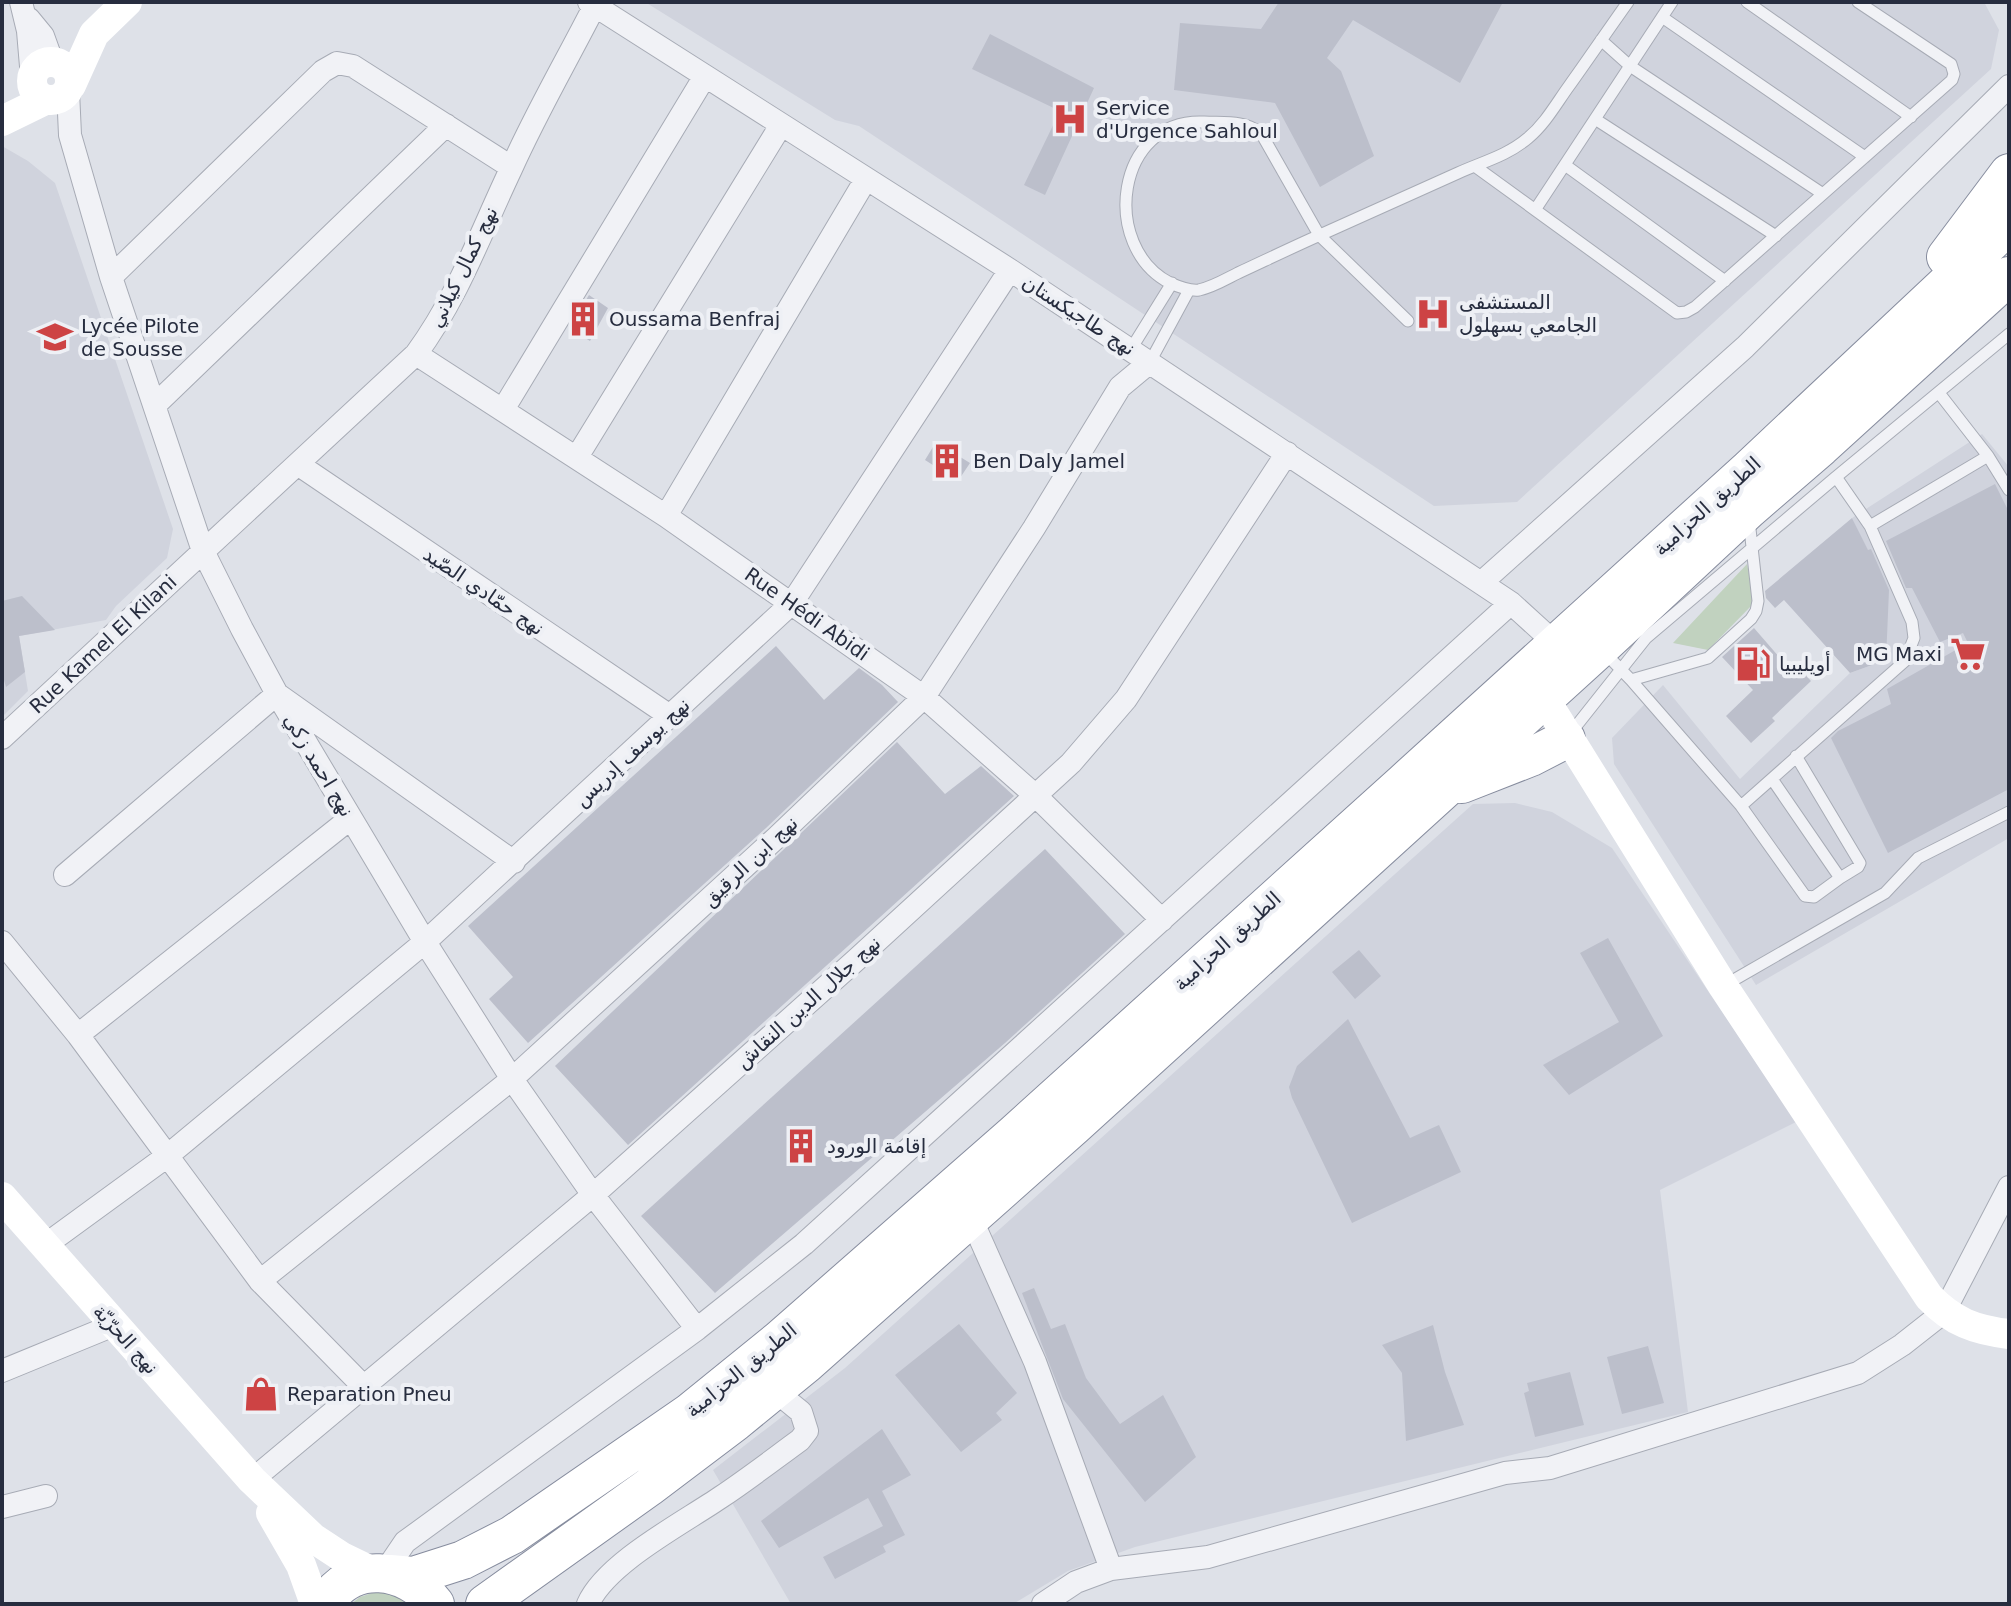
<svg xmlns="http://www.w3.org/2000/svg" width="2011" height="1606" font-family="'DejaVu Sans',Vazirmatn,sans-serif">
<rect width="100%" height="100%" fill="#dee1e8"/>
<!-- built -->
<path fill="#d0d3dd" d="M645,2H1984L1999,30L1991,69L1517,502L1434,506L859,126L835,120Z
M2,146L28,161L55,183L173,529L167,558L116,606L106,620L19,636L28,691L2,717Z
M1982,434L2009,467V838L1756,985L1614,764L1612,738L1663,685L1740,779L1850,673L1886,660L1887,590L1852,518Z
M1515,803L1552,812L1612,848L1796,1122L1660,1190L1688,1412L1135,1547L1068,1571L1013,1604H791L713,1470L845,1368L1473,804Z"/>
<!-- green -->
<path fill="#c1d2bf" d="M1747,564L1755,602L1708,650L1673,643Z
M375,1592L392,1593L410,1604H351L360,1597Z"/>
<!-- building -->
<path fill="#bcbfcb" d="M1279,2H1503L1460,83L1353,20L1327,58L1341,71L1374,156L1320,187L1275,103L1174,90L1180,23L1261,29Z
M990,34L1094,88L1045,195L1024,185L1060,111L972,69Z
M589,295L608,308L590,341L569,328Z
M936,442L970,463L958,481L925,460Z
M1995,484L2009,512V789L1888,853L1831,738L1838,731L1891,704L1887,689L1968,643L1963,633L1940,642L1912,588H1906L1886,541Z
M1852,518L1868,550L1871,549L1889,590L1886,660L1850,673L1784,600L1775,608L1766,598L1765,591Z
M22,596L55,630L19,636L25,672L6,687L2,673V601Z
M1754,628L1787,666L1792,661L1811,681L1772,718L1775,721L1751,743L1726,716L1753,690L1722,657Z
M776,646L824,700L859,668L882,685L898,702L766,828L528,1043L489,999L513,977L468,926Z
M897,742L945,794L981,766L1014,796L628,1145L555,1066Z
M1045,849L1125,934L1005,1043L715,1293L641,1216Z
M1608,938L1663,1036L1569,1095L1543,1065L1619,1022L1580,953Z
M1359,950L1381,976L1355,999L1332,972Z
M1348,1019L1410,1138L1439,1125L1461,1172L1352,1223L1292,1098L1289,1087L1297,1066Z
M1034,1288L1051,1329L1065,1324L1086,1378L1120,1424L1163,1395L1196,1457L1145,1502L1063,1399L1022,1293Z
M959,1324L1017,1393L996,1413L1002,1420L961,1452L895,1375Z
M1433,1325L1445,1372L1464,1425L1406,1441L1402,1373L1382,1345Z
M1648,1346L1664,1403L1622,1414L1607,1357Z
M1570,1372L1584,1425L1535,1437L1524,1393L1529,1391L1527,1383Z
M882,1429L911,1475L882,1491L905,1535L883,1546L886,1552L835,1579L823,1557L883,1526L868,1498L779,1548L761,1521Z"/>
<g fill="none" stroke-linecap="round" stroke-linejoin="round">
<!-- lane casing -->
<g stroke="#a7abb5" stroke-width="13">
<path id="lane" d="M1747,2L1911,117
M1662,17L1865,157
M1601,40L1630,66L1823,194
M1595,119L1776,236
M1565,165L1725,281
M1476,167L1677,313L1686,312L1695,307L1952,80L1954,74L1951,64L1858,2
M1535,210L1672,2
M1408,321L1319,235L1261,133C1244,120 1225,123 1204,122C1115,118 1100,247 1170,283C1179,287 1190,291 1199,290C1213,287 1226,279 1238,273C1266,260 1293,247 1320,235C1366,214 1412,194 1458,173C1482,162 1507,156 1528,138C1545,124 1556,104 1569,86C1589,58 1608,30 1628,2
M1131,349L1172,283
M1150,362L1189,290
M1939,393L1988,456L2009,490
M1836,477L2009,334
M1870,526L1988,456
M1603,651L1631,680L1708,658L1751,619L1756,611L1758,601L1749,520
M1569,735L1646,638L1836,477L1870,526L1912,622L1914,638L1905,661L1741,806L1631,680
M1796,756L1860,863L1858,867L1840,878
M1741,806L1805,896L1814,897L1840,878L1772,779
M1725,985L1885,893L1918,858L2009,812"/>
</g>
<!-- street casing -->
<g stroke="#a7abb5" stroke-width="24">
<path id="street" d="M21,2L28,31L32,78
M589,2L1010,270L1511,603L1556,644
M29,19L43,36L52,61
M68,91L70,135L111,277L203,551L242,629L277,694L425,942L512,1079L593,1195L697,1329
M111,277L323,71L337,63L353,66L511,167
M416,354L666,516L924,697L1037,797L1162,920
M155,405L446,125
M504,408L705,76
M577,457L781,125
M299,465L670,716
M666,516L866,179
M1481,583L1745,347L2009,86
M2,738L416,354C458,297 481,232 511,169C536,113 567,60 595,5
M65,875L277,694L514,862
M2,942L78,1035L260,1281L365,1388
M78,1035L351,818
M971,1218L1035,1362L1111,1569
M44,1246L166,1157L425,942L792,603L1010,270
M260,1281L512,1079L776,838L924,697L1034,528L1120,387L1150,362
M2,1371L114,1325
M252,1480L593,1195L856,960L1071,763L1126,699L1287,453
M2,1507L46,1496
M384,1573L405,1542L697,1329L804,1244L1511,603
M588,1604C606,1563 683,1523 721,1497C748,1479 774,1459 800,1440L807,1431L801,1412L774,1390
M1043,1604L1076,1582L1111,1569L1208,1557L1505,1473L1550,1468L1858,1373L1902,1345L1944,1312L2009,1187"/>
</g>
<!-- highway casing -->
<g stroke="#868c9e" stroke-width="40">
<path id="highway" d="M1946,257L2009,173
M1462,784L1531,757L1566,739
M390,1574L413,1576L463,1560L512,1535L689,1413L779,1340L1014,1134L1404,782L1749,469L2009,225
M325,1604C351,1559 407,1567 435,1604
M485,1604L649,1487L735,1422L806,1364L1074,1126L1600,648L1748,510L1821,447L2009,276"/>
</g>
<!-- lane -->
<use href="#lane" stroke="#f1f2f6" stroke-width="11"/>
<!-- street -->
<use href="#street" stroke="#f1f2f6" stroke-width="22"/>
<!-- secondary -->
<path stroke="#fff" stroke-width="30" d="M32 81a19 19 0 1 1 38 0a19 19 0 1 1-38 0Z
M71,85L94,34L127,2
M2,121L45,100
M1544,698L1723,986L1929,1297C1953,1322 1975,1330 2009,1334
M2,1197L252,1480L313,1538L342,1557L375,1573
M271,1513L301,1565L315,1604"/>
<!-- highway -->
<use href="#highway" stroke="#fff" stroke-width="38"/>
</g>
<!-- icons -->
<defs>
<g id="hospital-bare" transform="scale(2.76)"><path d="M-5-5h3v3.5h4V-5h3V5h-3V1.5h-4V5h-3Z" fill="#cd4344" stroke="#eef0f5" stroke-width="2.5" paint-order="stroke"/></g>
<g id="building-bare" transform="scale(2.76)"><path d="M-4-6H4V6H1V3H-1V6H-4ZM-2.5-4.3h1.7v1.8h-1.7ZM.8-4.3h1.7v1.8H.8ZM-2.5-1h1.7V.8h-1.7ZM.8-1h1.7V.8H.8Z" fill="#cd4344" stroke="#eef0f5" stroke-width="2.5" paint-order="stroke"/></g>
<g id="university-bare" transform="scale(2.76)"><path d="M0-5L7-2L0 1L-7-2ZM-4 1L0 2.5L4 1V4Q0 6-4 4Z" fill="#cd4344" stroke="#eef0f5" stroke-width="2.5" paint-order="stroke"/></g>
<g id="supermarket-bare" transform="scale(2.76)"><path d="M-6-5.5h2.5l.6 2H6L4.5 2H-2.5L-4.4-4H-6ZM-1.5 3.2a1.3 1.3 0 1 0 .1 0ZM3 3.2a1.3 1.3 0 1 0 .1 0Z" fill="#cd4344" stroke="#eef0f5" stroke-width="2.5" paint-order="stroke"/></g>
<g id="fuel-bare" transform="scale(2.76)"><path d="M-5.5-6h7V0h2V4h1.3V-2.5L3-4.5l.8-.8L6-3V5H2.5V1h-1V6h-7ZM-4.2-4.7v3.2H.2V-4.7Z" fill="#cd4344" stroke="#eef0f5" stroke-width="2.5" paint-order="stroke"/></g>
<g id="shop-bare" transform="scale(2.76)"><path d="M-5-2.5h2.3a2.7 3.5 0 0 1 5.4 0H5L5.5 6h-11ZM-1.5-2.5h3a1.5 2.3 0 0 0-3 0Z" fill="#cd4344" stroke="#eef0f5" stroke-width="2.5" paint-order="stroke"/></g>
</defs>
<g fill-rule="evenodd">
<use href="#hospital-bare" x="1070" y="119"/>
<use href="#hospital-bare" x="1433" y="314"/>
<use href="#building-bare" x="583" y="319"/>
<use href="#university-bare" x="55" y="337"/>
<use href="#building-bare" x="947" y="461"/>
<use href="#supermarket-bare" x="1968" y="654"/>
<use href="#fuel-bare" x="1753" y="664"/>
<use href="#building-bare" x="801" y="1146"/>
<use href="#shop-bare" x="261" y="1394"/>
</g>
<g text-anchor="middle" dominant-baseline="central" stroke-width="8" stroke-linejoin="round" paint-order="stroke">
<!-- poi labels -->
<g font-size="20" fill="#272d3f" stroke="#eef0f5" text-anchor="start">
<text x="1096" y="108">Service<tspan x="1096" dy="23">d'Urgence Sahloul</tspan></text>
<text x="1459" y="302">المستشفى<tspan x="1459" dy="23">الجامعي بسهلول</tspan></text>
<text x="609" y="319">Oussama Benfraj</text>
<text x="81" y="326">Lycée Pilote<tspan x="81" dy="23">de Sousse</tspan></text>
<text x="973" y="461">Ben Daly Jamel</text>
<text x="1942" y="654" text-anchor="end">MG Maxi</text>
<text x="1779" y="664">أويليبيا</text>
<text x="827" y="1146">إقامة الورود</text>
<text x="287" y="1394">Reparation Pneu</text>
</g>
<!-- street labels -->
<g font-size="20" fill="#272d3f" stroke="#eef0f5">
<text transform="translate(463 267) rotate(-64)">نهج كمال كيلاني</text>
<text transform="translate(1079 315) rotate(33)">نهج طاجيكستان</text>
<text transform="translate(1707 506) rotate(-42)">الطريق الحزامية</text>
<text transform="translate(484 591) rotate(34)">نهج حمّادي الصّيد</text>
<text transform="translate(807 614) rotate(35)">Rue Hédi Abidi</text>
<text transform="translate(103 644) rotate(-43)">Rue Kamel El Kilani</text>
<text transform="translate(632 752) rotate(-43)">نهج يوسف إدريس</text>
<text transform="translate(319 765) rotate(59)">نهج احمد زكي</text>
<text transform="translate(750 861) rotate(-43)">نهج ابن الرقيق</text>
<text transform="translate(1227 941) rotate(-42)">الطريق الحزامية</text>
<text transform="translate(808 1002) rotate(-42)">نهج جلال الدين النقاش</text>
<text transform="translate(126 1339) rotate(48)">نهج الحرّيّة</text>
<text transform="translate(741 1370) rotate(-39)">الطريق الحزامية</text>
</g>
</g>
<!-- border -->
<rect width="2011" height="1606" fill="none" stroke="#272d3f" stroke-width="8"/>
</svg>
